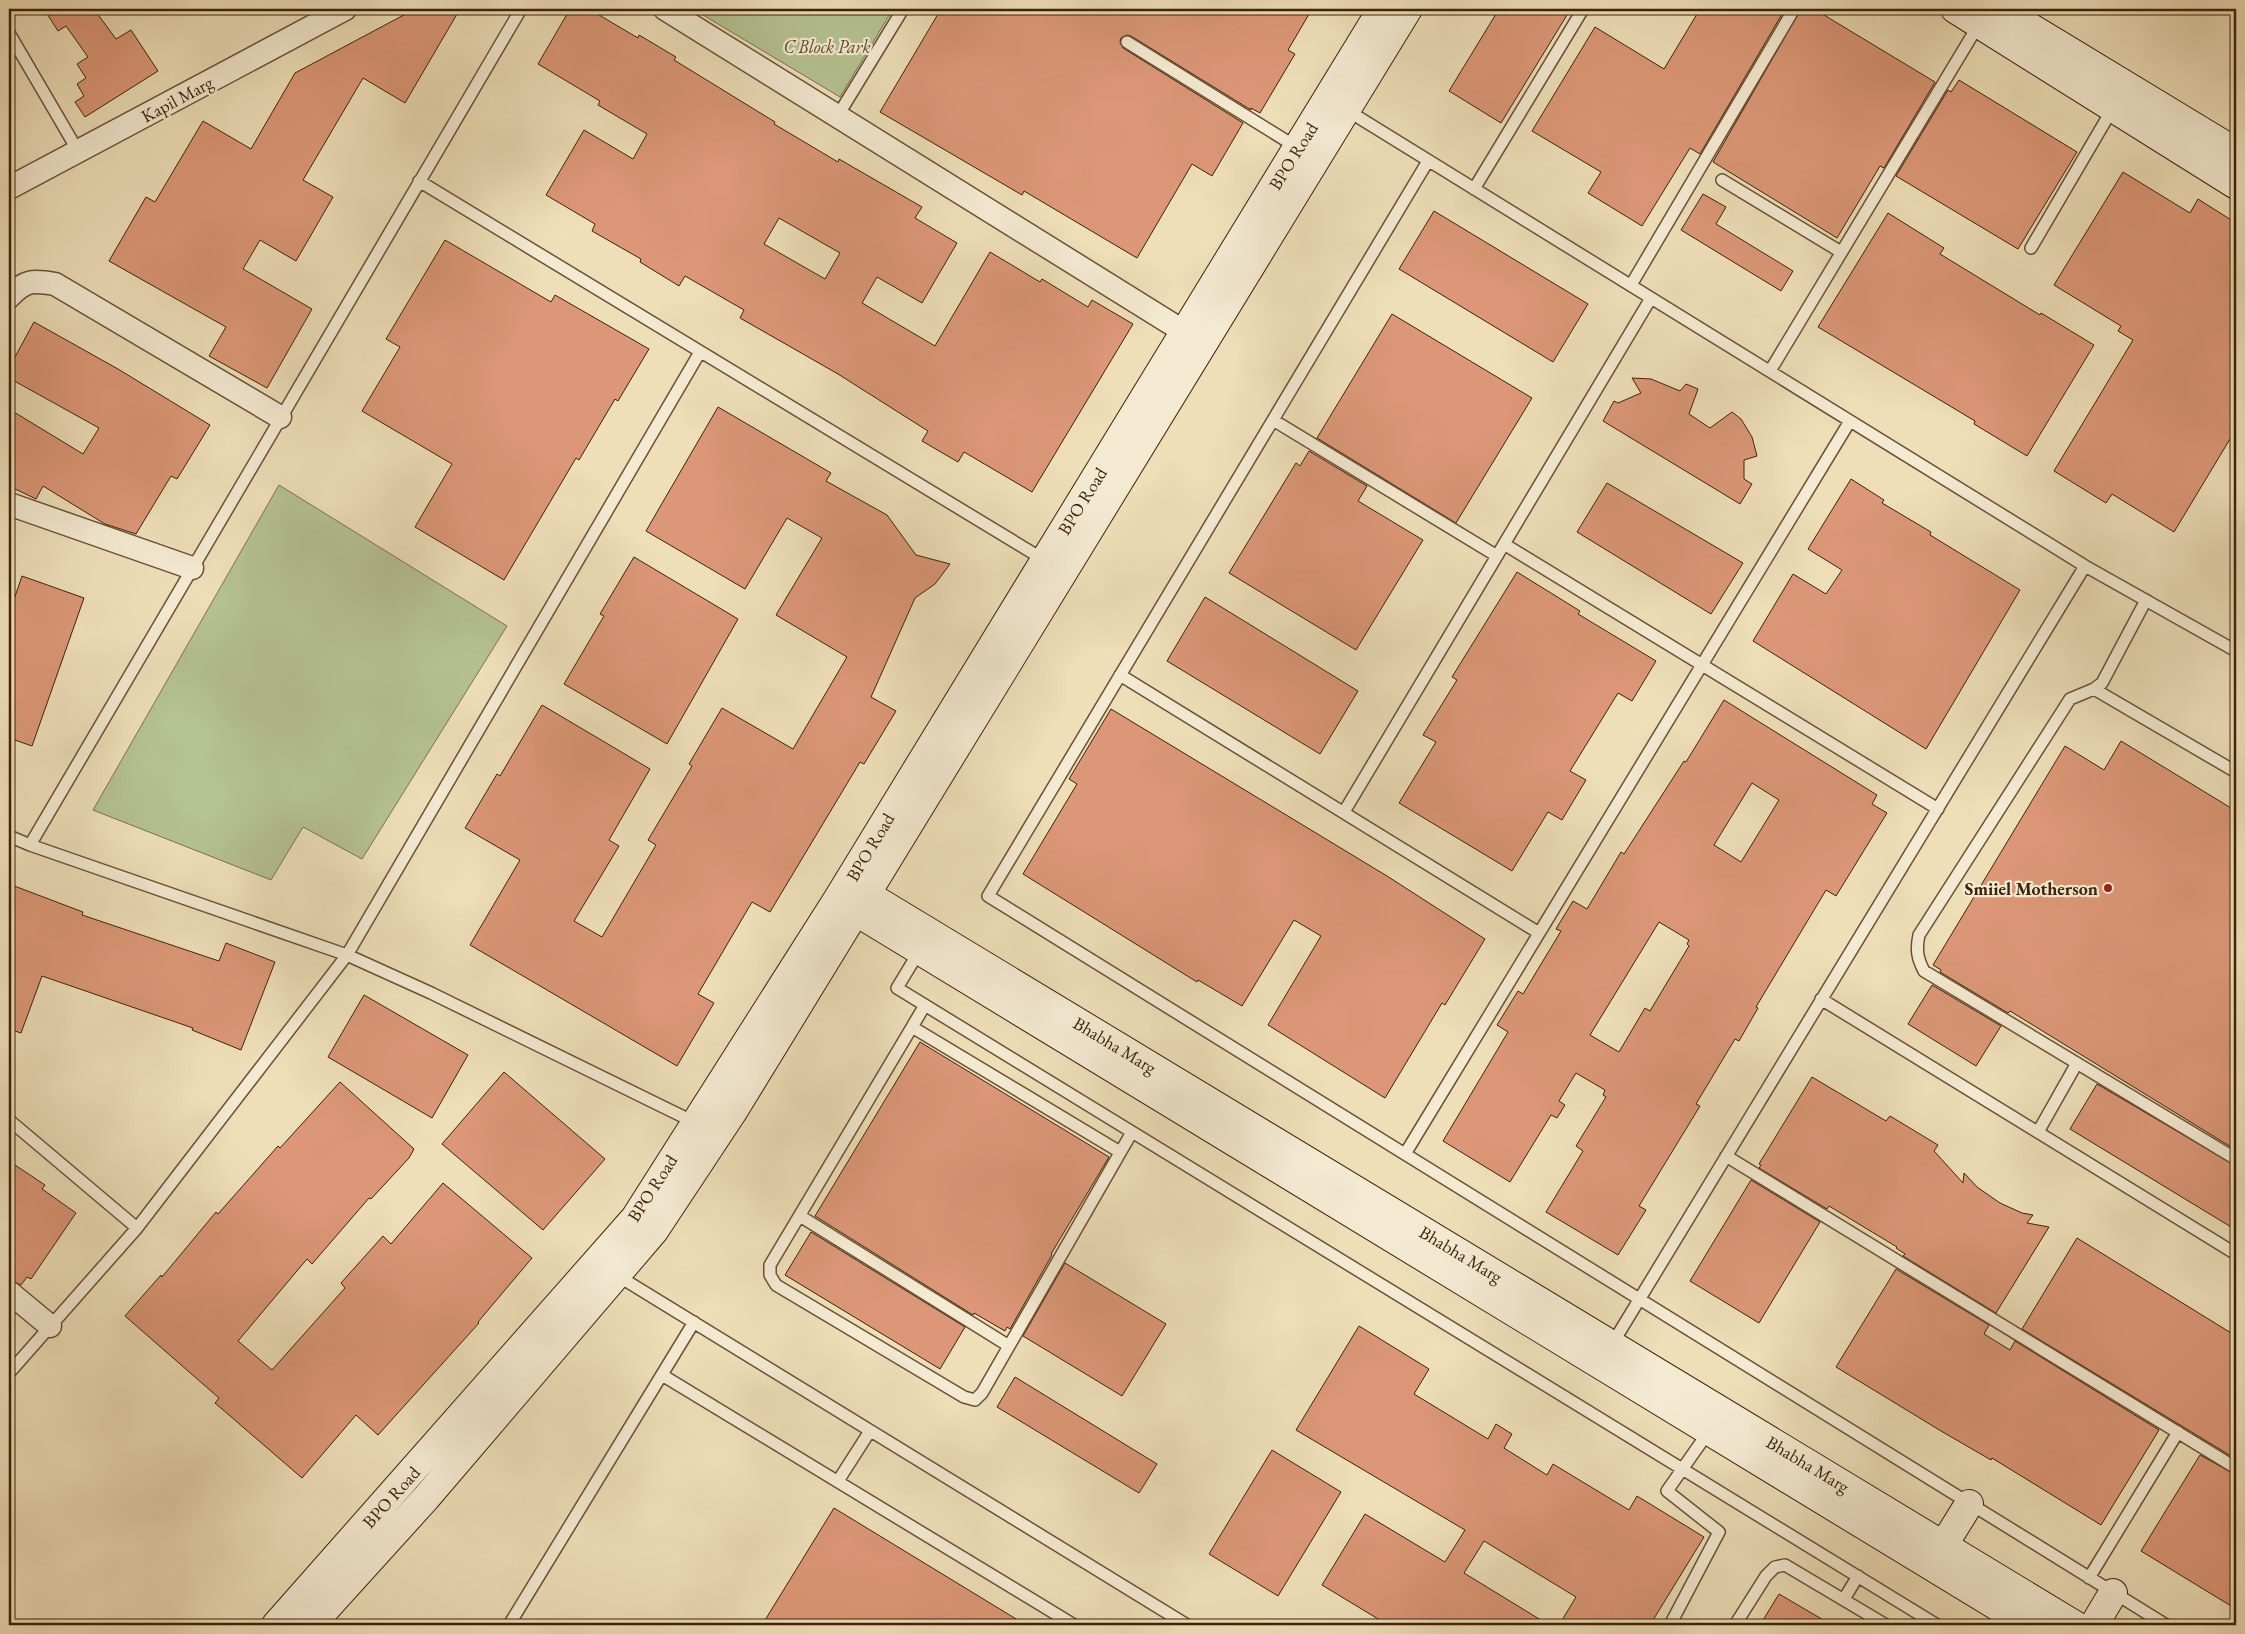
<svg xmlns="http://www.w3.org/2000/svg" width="2245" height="1634" font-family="'EB Garamond',serif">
<rect width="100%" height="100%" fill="#eedfb9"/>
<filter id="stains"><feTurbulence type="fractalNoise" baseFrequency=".004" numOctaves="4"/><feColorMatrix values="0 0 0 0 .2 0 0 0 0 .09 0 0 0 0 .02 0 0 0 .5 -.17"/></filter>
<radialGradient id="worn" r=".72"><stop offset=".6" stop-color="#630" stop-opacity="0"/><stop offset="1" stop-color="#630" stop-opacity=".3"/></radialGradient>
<!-- green -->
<path fill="#b5c292" stroke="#7a724d" d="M693,9H893L840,97Z
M279,485L507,626L362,859L303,827L271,880L93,810Z"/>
<!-- building -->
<path fill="#db9777" stroke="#3e2208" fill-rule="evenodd" d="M44,9H94L116,39L131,30L158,71L85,117L75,102L84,96L77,84L86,78L77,64L88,57L66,26L58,31Z
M415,9H460L405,103L363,78L303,180L333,197L296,261L260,240L243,269L312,309L267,388L209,356L226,327L109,261L146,197L155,202L203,121L251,149L295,73Z
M570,9H589L638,38L639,35L676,57L674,60L775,122L774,124L838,162L839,159L922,207L915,218L957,243L922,303L877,277L862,303L935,346L990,252L1040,282L1042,279L1088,307L1092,300L1133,324L1032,492L964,452L958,462L922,441L928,431L838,374L740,318L744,310L685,276L679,286L640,262L641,259L592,231L595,224L546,195L584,130L633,159L647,134L598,105L600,101L538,64ZM779,218L840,253L825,279L764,244Z
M941,9H1312L1288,50L1295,54L1260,113L1251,108V110L1131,36L1127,35L1121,38L1120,42L1123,48L1243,123L1212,176L1192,164L1137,258L1024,191L1022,195L880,112Z
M1499,9H1557L1567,15L1501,123L1449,91Z
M1700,9H1785L1700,154L1690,148L1642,226L1588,193L1601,172L1532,131L1595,27L1664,69Z
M1801,9H1814L1935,82L1884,168L1880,166L1837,238L1713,162Z
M1959,80L2077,152L2018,249L1896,176L1948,90L1951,92Z
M2123,172L2190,213L2198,199L2236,223V429L2174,532L2112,494L2106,503L2054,471L2133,340L2118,331L2121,326L2054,285Z
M1703,194L1726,207L1716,224L1793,271L1781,291L1681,230Z
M1434,211L1588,304L1553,362L1399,269Z
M1888,213L1944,248L1940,254L2040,315L2041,313L2094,345L2027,456L1974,424L1975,421L1818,327Z
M445,240L551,302L555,295L649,349L618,401L615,399L579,460L576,458L504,580L415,527L452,464L362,411L400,347L386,339Z
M1392,314L1532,398L1456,523L1317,438Z
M34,322L118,369L210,425L177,479L171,476L136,534L105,524L43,486L36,499L9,486V409L83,454L99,428L9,378V368Z
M1632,378L1651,379L1680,391L1686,384L1698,389L1689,414L1710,428L1732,412L1741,419L1752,437L1757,456L1744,460V479L1752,484L1740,504L1603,421L1614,401L1618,403L1641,393Z
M718,407L831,473L826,481L887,515L916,555L950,564L935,584L915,598L871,697L896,711L864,764L860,762L770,912L752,902L698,994L714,1003L677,1066L470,945L520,860L465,828L497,774L500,776L542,705L650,769L609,840L619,846L574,921L602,937L656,845L648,840L692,766L689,764L722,708L793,749L847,657L776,615L822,538L787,518L745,589L646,531Z
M1309,451L1367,486L1358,501L1423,540L1356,650L1229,573L1296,463L1300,466Z
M1851,479L1884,500L1882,503L1931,532L1930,535L2020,590L1926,749L1753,641L1793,574L1826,594L1842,570L1808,549Z
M1607,483L1743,563L1711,614L1577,532Z
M634,557L738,619L667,744L564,684L604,616L600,614Z
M1517,572L1580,611L1578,614L1656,661L1632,701L1618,693L1570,771L1586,780L1562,820L1548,812L1512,871L1399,803L1436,742L1423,735L1457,680L1452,677Z
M22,576L84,598L32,746L9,738V614Z
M1205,597L1358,691L1320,754L1167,661Z
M1724,700L1877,795L1872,804L1887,813L1836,896L1826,890L1756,1007L1758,1008L1739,1041L1735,1039L1696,1104L1700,1106L1639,1206L1646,1210L1618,1255L1546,1212L1583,1151L1576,1146L1606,1097L1603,1095L1605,1090L1576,1073L1559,1101L1565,1105L1557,1118L1551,1115L1510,1182L1443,1141L1508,1032L1497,1025L1518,991L1523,994L1561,931L1556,929L1573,901L1587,909L1621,852L1624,854L1684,761L1686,762ZM1752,783L1779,800L1741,862L1714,845ZM1659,922L1689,940L1687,944L1689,946L1650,1011L1645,1008L1619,1052L1590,1035Z
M1111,709L1387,876L1485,939L1445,1005L1442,1003L1385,1098L1268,1025L1321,936L1294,920L1242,1006L1198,980L1197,982L1023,874L1077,784L1069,779Z
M2121,741L2236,811V1150L2010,1011L2008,1013L1940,972L1941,970L1933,965L2065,746L2104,770Z
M9,884L83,912L82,915L219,961L226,943L275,962L241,1050L192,1030L193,1028L42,976L21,1033L9,1029Z
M1932,985L2001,1026L1976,1066L1908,1024Z
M364,995L468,1055L432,1118L328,1057Z
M920,1042L1109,1157L1051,1254L1052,1255L1010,1329L1007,1327L1005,1331L974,1313L973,1315L815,1216Z
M504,1072L605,1159L543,1230L442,1144Z
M1812,1077L1886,1121L1890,1116L1938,1145L1934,1151L1963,1183L1964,1173L1977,1187L2000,1203L2022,1213L2033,1215L2027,1223L2049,1227L1996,1313L1903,1256L1905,1254L1896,1248L1897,1247L1829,1206L1827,1209L1759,1168L1761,1165L1759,1164Z
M340,1082L414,1149L409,1158L371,1199L369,1198L312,1264L307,1259L238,1341L272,1370L345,1288L341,1283L383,1236L391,1244L443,1183L532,1258L478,1322L479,1323L378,1435L356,1415L302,1478L215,1403L219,1398L125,1316L161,1275L162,1277L216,1212L218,1214L278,1146L280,1148Z
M2097,1084L2236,1166V1230L2070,1129Z
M9,1161L45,1185L42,1189L76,1213L31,1279L27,1277L21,1285L9,1279Z
M1751,1180L1820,1222L1759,1323L1690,1281Z
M811,1232L965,1327L940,1369L785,1275Z
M2077,1238L2236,1336V1459L2022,1329Z
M1065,1263L1166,1324L1122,1396L1023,1336Z
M1896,1269L1989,1325L1984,1334L2010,1350L2015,1341L2159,1430L2101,1525L1992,1458L1991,1460L1941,1431L1836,1367Z
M1359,1326L1429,1369L1414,1394L1488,1439L1496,1424L1512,1434L1504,1448L1547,1475L1553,1464L1629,1510L1637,1496L1704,1537L1650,1625H1559L1576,1597L1484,1541L1464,1573L1549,1625H1388L1322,1585L1365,1514L1445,1562L1465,1530L1296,1430Z
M1015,1377L1157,1464L1139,1493L997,1407Z
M1272,1450L1341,1492L1278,1596L1209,1554Z
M2200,1455L2236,1475V1609L2141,1551Z
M834,1508L1026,1625H762Z
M1779,1594L1832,1625H1760Z"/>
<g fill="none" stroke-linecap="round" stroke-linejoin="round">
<!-- lane casing -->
<g stroke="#6a5134" stroke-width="14">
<path id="lane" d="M9,33L78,151
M1127,42L1298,148
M1345,109L2085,566L2236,651
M837,117L903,9
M1428,161L988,896L2166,1625
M1722,180L1841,252
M419,181L1046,561
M1474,189L1583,9
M2031,248L2113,108
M1631,285L1794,9
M1770,371L1979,24
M1273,420L1497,556
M1504,544L1938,809
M2146,600L2102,683L2094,689L2070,699L1919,935C1916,949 1917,958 1924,971L2236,1159
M1120,675L1539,933
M2094,689L2236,772
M1344,812L1651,298
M9,836L30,845L347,955L431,993L696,1123
M30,845L521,9
M920,950L897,988L1937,1625
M1821,999L2236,1254
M912,1027L925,1005
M9,1120L137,1228
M2038,1132L2077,1063
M1120,1152L912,1027L770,1265V1275L776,1285L964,1397L975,1400L982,1393L1132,1132
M1405,1154L1850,421
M1726,1156L2236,1468
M800,1216L1009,1346
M615,1274L1187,1625
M1611,1346L2085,566
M9,1373L137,1228L347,955L700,352
M662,1375L1074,1625
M838,1481L870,1431
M2089,1578L2178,1432
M1844,1599L1858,1576
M509,1625L694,1322
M1670,1625L1719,1532L1667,1491L1709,1431
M1735,1625L1766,1576L1775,1567L1785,1565L1886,1625"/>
</g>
<!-- street casing -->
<g stroke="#6a5134" stroke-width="25">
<path id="street" d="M665,9L1199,341
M9,188L345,9
M9,297C25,280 33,280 55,284L280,417
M9,504L192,568
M9,1292L50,1326"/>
</g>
<!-- secondary casing -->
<g stroke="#3e2208" stroke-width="30">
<path id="secondary" d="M1955,9L2236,185
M2000,9L2236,152
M851,885L2075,1625
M840,902L2028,1625
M1943,1546L1969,1504
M276,1625L635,1218L837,900L1382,9
M311,1625L426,1498L654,1231L734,1110L1408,9
M2094,1625L2113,1593"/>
</g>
<!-- lane -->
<use href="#lane" stroke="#f4ead2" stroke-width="11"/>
<!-- street -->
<use href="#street" stroke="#f4ead2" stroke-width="22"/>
<!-- secondary -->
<use href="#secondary" stroke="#f4ead2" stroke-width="28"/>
</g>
<!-- markers -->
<circle fill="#8f2418" stroke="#f4ead2" stroke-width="2" cx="2108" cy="888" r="5"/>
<g text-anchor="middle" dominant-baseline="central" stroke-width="4.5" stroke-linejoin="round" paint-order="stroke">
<!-- park labels -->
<g font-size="18" font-style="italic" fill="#5c4a2a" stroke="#f4ead2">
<text x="827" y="46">C Block Park</text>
</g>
<!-- street labels -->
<g font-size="18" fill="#3e2208" stroke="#f4ead2">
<text transform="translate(177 99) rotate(-28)">Kapil Marg</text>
<text transform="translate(1293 156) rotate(-58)">BPO Road</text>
<text transform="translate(1082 501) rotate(-58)">BPO Road</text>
<text transform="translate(870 847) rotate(-59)">BPO Road</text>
<text transform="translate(1115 1045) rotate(31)">Bhabha Marg</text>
<text transform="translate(652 1188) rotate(-57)">BPO Road</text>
<text transform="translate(1461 1254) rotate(31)">Bhabha Marg</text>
<text transform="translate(1808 1464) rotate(31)">Bhabha Marg</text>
<text transform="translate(391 1497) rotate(-48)">BPO Road</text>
</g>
<!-- poi labels -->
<g font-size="18" font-weight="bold" fill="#3e2208" stroke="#f4ead2" text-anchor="end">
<text x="2098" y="888">Smiiel Motherson</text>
</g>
</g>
<!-- margin -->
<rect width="2245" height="1634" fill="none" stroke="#eedfb9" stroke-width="30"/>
<rect x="10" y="10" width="2225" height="1614" fill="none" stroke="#3e2208" stroke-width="2.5"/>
<rect x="15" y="15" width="2215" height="1604" fill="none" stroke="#3e2208"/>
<rect width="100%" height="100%" filter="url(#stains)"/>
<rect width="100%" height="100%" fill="url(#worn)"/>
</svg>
